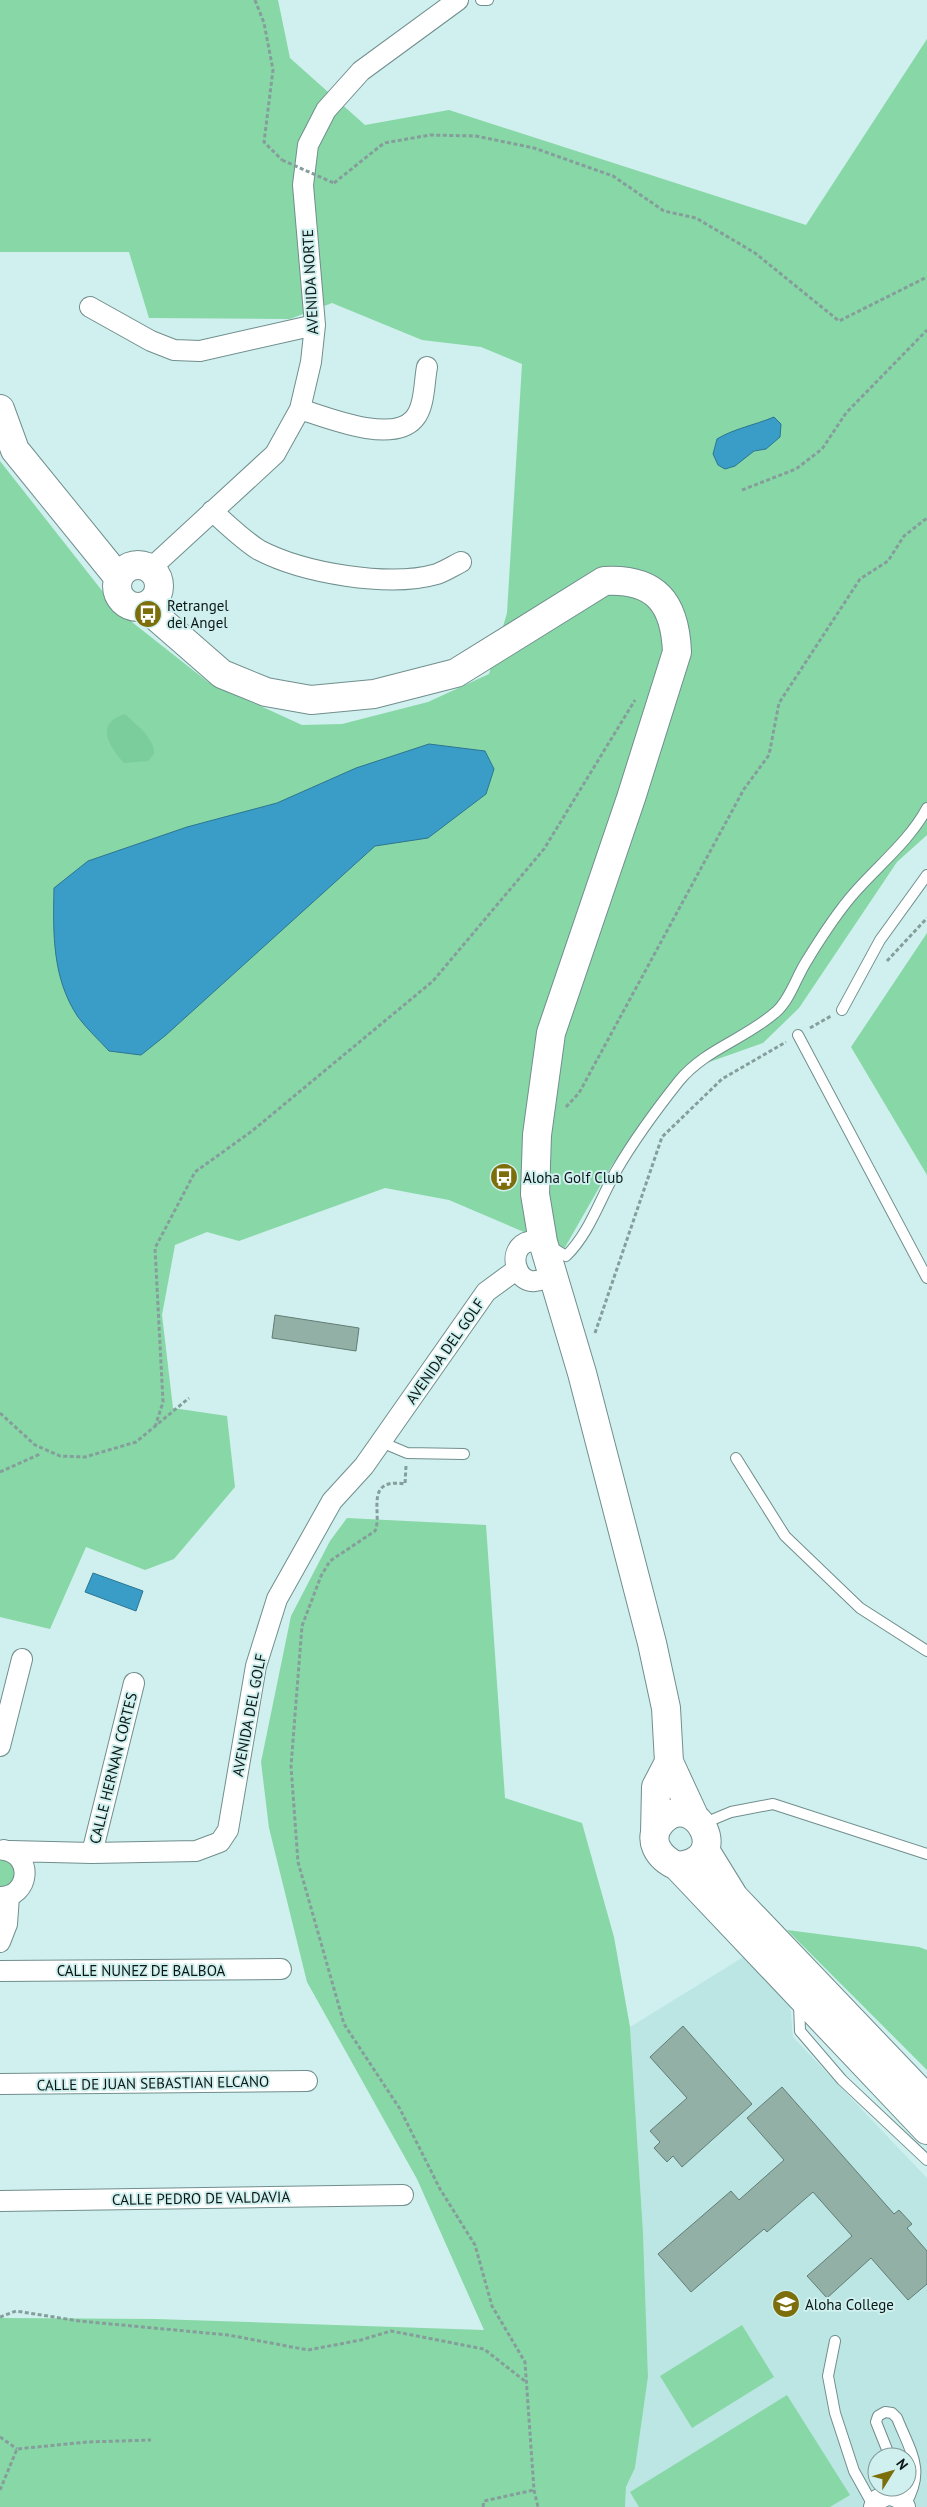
<svg xmlns="http://www.w3.org/2000/svg" width="927" height="2507" font-family="'PT Sans',sans-serif">
<rect width="100%" height="100%" fill="#cff0ee"/>
<!-- built -->
<path fill="#bce6e4" fill-rule="evenodd" d="M745,1956L790,2002L793,2037L927,2178V2507H625L626,2487L635,2468L648,2377L643,2232L630,2027ZM877,2457H907V2487H877Z"/>
<!-- green -->
<path fill="#88d7a6" d="M0,0H278L290,58L365,125L449,110L806,225L927,39V835L897,862L799,1008L763,1043L681,1072L612,1165L564,1249L449,1200L385,1188L239,1241L207,1232L175,1245L162,1315L173,1408L227,1416L235,1487L174,1559L145,1570L86,1547L50,1629L0,1617V461L118,611L208,682L302,725L342,724L428,702L489,674L507,613L522,364L481,347L422,340L332,303L290,319L149,318L129,252H0Z
M927,933V1175L851,1047Z
M347,1518L486,1525L505,1798L582,1823L614,1937L630,2027L643,2232L648,2377L635,2468L626,2487L625,2507H0V2318L156,2319L484,2330L417,2179L307,1982L269,1828L261,1762L291,1616L330,1541Z
M0,1859L13,1862L18,1881L0,1890Z
M787,1930L919,1947L927,1950V2070Z
M742,2325L774,2377L692,2428L660,2376Z
M787,2395L850,2495L830,2507H639L630,2492Z"/>
<!-- forest -->
<path fill="#7bcd9b" d="M125,714C135,724 155,738 154,754L148,761L124,763C109,746 94,724 125,714Z"/>
<!-- water -->
<path fill="#3a9dc7" stroke="#2c7592" d="M774,417L781,424L780,437L766,449L754,451L735,466L725,469L718,465L713,454L717,439C733,429 755,425 774,417Z
M429,744L485,751L494,769L486,794L428,838L375,846L166,1035L141,1055L109,1051C99,1040 87,1029 78,1017C52,978 53,933 54,888L88,861L187,827L277,803L356,768Z
M93,1573L143,1591L136,1611L85,1592Z"/>
<!-- building -->
<path fill="#93b0a7" stroke="#627d75" d="M275,1315L359,1328L356,1351L272,1338Z
M683,2026L752,2104L682,2167L673,2156L667,2162L654,2148L660,2142L650,2131L687,2098L650,2057Z
M782,2087L894,2214L899,2210L912,2224L907,2228L927,2251V2284L908,2300L871,2258L827,2298L807,2276L852,2236L813,2192L767,2232L764,2229L691,2292L658,2254L731,2191L739,2200L784,2160L747,2118Z"/>
<g fill="none" stroke-linecap="round" stroke-linejoin="round">
<!-- lane casing -->
<g stroke="#708e8d" stroke-width="12">
<path id="lane" d="M481,0H488
M842,1010L880,940L927,875
M798,1035L927,1278
M550,1246L566,1256C589,1234 600,1199 616,1171C634,1140 656,1110 679,1081C705,1049 746,1039 777,1011C790,999 796,978 806,962C820,939 837,912 856,891C880,864 910,840 927,808
M381,1442L407,1453L464,1454
M736,1458L785,1536L860,1608L927,1651
M702,1824L731,1812L773,1804L927,1854
M799,2003L800,2031L842,2080L927,2160
M835,2341L828,2376L835,2413L854,2471L874,2507
M890,2457L876,2422L878,2416L885,2412L892,2413L897,2418C911,2453 926,2470 905,2505"/>
</g>
<!-- street casing -->
<g stroke="#708e8d" stroke-width="22">
<path id="street" d="M90,307L151,341L174,350L200,351L315,325
M300,409C328,418 392,444 414,419C425,407 424,382 427,367
M212,511C227,524 243,540 259,550C303,573 389,588 437,574C445,571 453,566 461,562
M150,569L275,454L300,409L311,362L315,325L303,185L308,145L326,110L361,71L458,0
M543,1242C496,1232 516,1308 553,1271
M0,1746L22,1659
M10,1851L92,1853L196,1851L220,1842L228,1830L256,1666L277,1599L332,1501L364,1466L486,1292L516,1270
M92,1853L134,1683
M0,1897C30,1897 34,1855 4,1850
M0,1942L7,1924L9,1896
M0,1971L281,1969
M0,2084L307,2081
M0,2201L403,2195
M874,2507L877,2500L889,2494L901,2499L905,2507"/>
</g>
<!-- secondary casing -->
<g stroke="#708e8d" stroke-width="30">
<path id="secondary" d="M0,409L15,450L118,577
M117 586a21 21 0 1 1 42 0a21 21 0 1 1-42 0Z
M144,606L222,674L266,692L311,700L374,694L456,673L604,581C656,578 675,603 677,652L631,798L551,1033L537,1135L535,1194L543,1242L582,1373L652,1643L666,1708L669,1762L694,1816
M655,1834L656,1787L669,1762
M705,1850L734,1897L927,2099
M677,1866C736,1861 694,1788 662,1821C645,1839 659,1858 677,1866L927,2130"/>
</g>
<!-- path -->
<path stroke="#859e9c" stroke-width="3" stroke-dasharray="4 2.5" stroke-linecap="butt" d="M255,0L264,23L273,70L264,142L282,160
M334,183L384,143L430,135L476,136L534,148L613,176L664,211L696,218L755,253L839,321L927,277
M742,490L796,469L822,449L846,413L927,330
M887,961L927,918
M810,1028L831,1016
M566,1107L579,1093L744,789L769,755L779,703L860,579L888,561L904,536L927,518
M595,1333L662,1137L722,1079L786,1042
M0,1413L35,1445L60,1456L85,1457L136,1442L189,1398
M155,1427L163,1402L155,1248L195,1172L252,1131L433,981L544,849L635,700
M406,1466L405,1484C363,1477 383,1515 375,1531L330,1561L321,1576L302,1626L291,1766L298,1862L344,2024L400,2109L440,2189L475,2245L492,2306L525,2362L534,2490L538,2507
M0,1472L40,1454
M0,2317L16,2311L79,2321L228,2335L308,2350L361,2340L391,2331L484,2349L526,2382
M0,2437L17,2449
M0,2490L17,2449L87,2442L151,2440
M483,2507L484,2501L534,2490"/>
<!-- lane -->
<use href="#lane" stroke="#fff" stroke-width="10"/>
<!-- street -->
<use href="#street" stroke="#fff" stroke-width="20"/>
<!-- secondary -->
<use href="#secondary" stroke="#fff" stroke-width="28"/>
<!-- path-bridge -->
<path stroke="#859e9c" stroke-width="3" stroke-dasharray="4 2.5" stroke-linecap="butt" d="M282,160L334,183"/>
</g>
<!-- icons -->
<defs>
<g id="bus-disc" transform="scale(1.4375)"><circle r="9.5" fill="#7c6e0b" stroke="#cff0ee"/><path d="M-5-6H5V4H4V6H2V4H-2V6H-4V4H-5ZM-3.5-4V0h7V-4ZM-3.5 1.2v1.5H-2V1.2ZM2 1.2v1.5H3.5V1.2Z" fill="#fff"/></g>
<g id="school-disc" transform="scale(1.4375)"><circle r="9.5" fill="#7c6e0b" stroke="#cff0ee"/><path d="M0-5L7-2L0 1L-7-2ZM-4 1L0 2.5L4 1V4Q0 6-4 4Z" fill="#fff"/></g>
</defs>
<g fill-rule="evenodd">
<use href="#bus-disc" x="148" y="614"/>
<use href="#bus-disc" x="504" y="1177"/>
<use href="#school-disc" x="786" y="2304"/>
</g>
<g text-anchor="middle" dominant-baseline="central" stroke-width="4" stroke-linejoin="round" paint-order="stroke">
<!-- street labels -->
<g font-size="15" fill="#0b1716" stroke="#cff0ee">
<text transform="translate(310 282) rotate(-93)">AVENIDA NORTE</text>
<text transform="translate(445 1351) rotate(-55)">AVENIDA DEL GOLF</text>
<text transform="translate(249 1715) rotate(-79)">AVENIDA DEL GOLF</text>
<text transform="translate(113 1768) rotate(-76)">CALLE HERNAN CORTES</text>
<text x="141" y="1970">CALLE NUNEZ DE BALBOA</text>
<text transform="translate(153 2083) rotate(-1)">CALLE DE JUAN SEBASTIAN ELCANO</text>
<text transform="translate(201 2198) rotate(-1)">CALLE PEDRO DE VALDAVIA</text>
</g>
<!-- poi labels -->
<g font-size="15" fill="#0b1716" stroke="#cff0ee" text-anchor="start">
<text x="167" y="605">Retrangel<tspan x="167" dy="17">del Angel</tspan></text>
<text x="523" y="1177">Aloha Golf Club</text>
<text x="805" y="2304">Aloha College</text>
</g>
</g>
<!-- north arrow -->
<g transform="translate(892 2472) rotate(53)"><circle r="24" fill="#cff0ee" stroke="#819998"/>
<path d="M0-4L9 19L0 12L-9 19Z" fill="#7c6e0b"/>
<text y="-8" font-size="14" font-weight="bold" text-anchor="middle" fill="#0b1716">N</text>
</g>
</svg>
